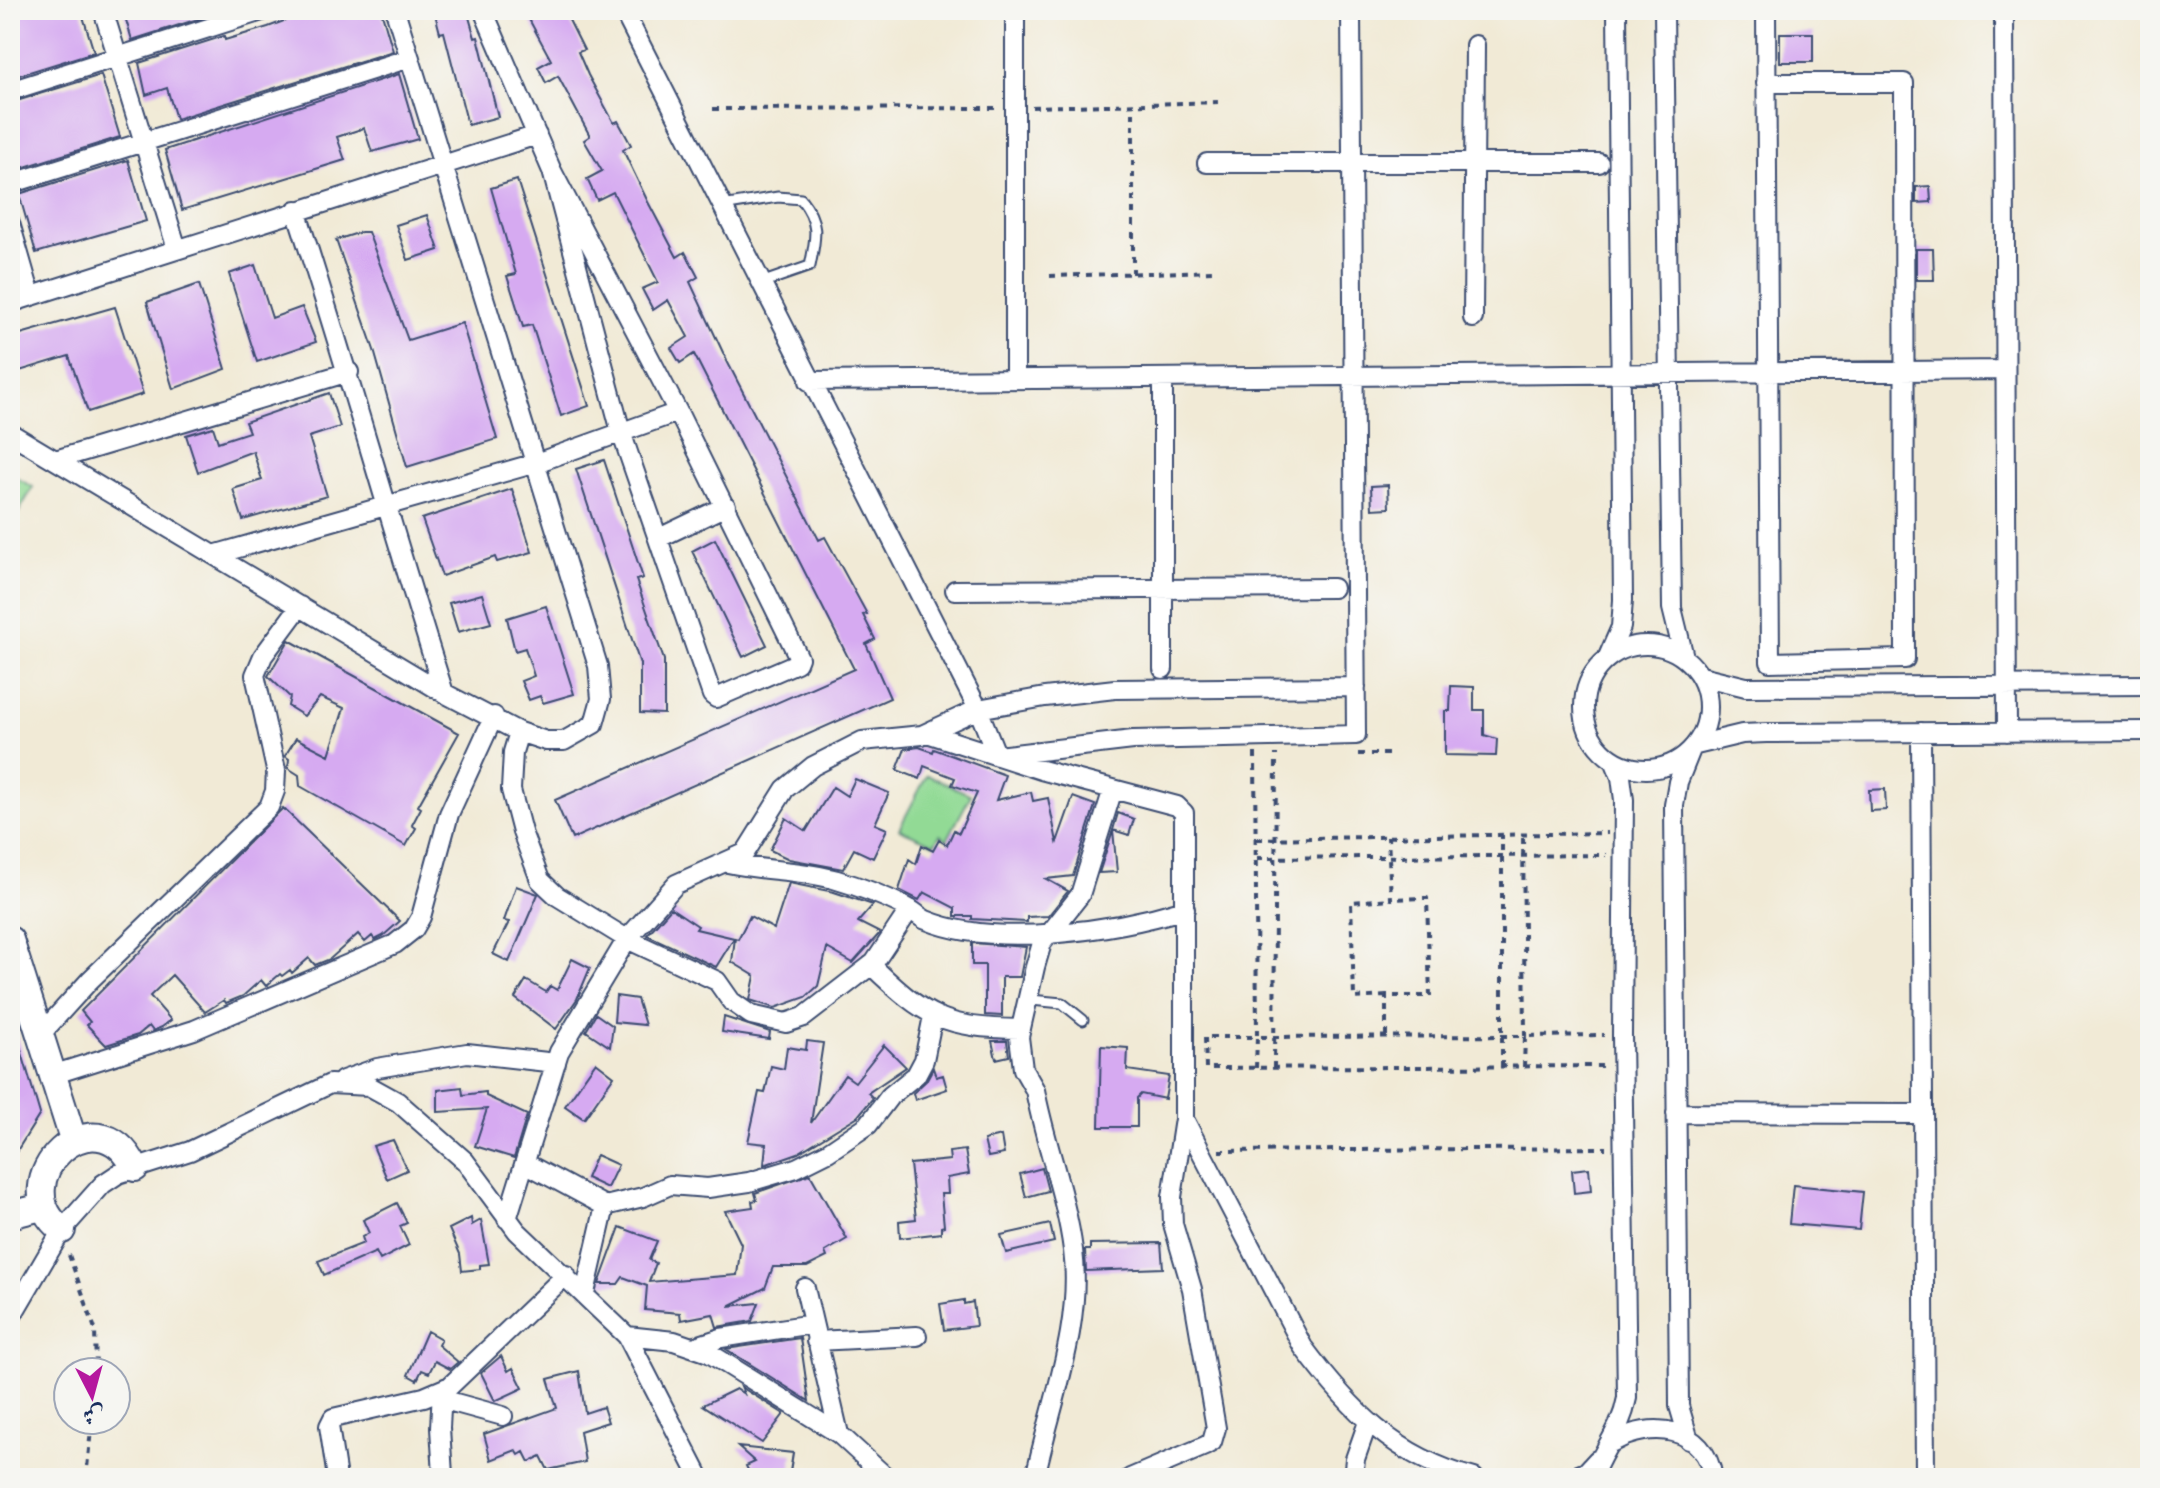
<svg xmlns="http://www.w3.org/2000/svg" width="2160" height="1488" font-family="'Old Standard TT',Amiri,serif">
<rect width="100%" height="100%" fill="#f6f6f2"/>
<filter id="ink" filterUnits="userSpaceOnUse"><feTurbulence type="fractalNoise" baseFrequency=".0125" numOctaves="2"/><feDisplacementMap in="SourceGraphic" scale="16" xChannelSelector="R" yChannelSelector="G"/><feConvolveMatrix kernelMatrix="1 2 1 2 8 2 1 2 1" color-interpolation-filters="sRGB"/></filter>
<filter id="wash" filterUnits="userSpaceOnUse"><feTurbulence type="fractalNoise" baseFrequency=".006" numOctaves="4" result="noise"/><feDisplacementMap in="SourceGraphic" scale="32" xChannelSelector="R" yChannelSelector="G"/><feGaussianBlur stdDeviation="1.8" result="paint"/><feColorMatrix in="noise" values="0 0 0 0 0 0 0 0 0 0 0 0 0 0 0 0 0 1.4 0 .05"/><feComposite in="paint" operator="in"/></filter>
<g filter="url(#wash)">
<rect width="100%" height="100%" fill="#f1ead6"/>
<!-- green -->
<path fill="#92da95" stroke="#56847a" stroke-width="2" d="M10,474L33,487L10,527Z
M927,775L971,795L947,840L940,835L934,844L899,829Z"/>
<g id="blocks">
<!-- building -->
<path fill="#d6aaf1" d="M22,10H81L94,52L10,78V13Z
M123,10H216L217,13L132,40Z
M313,10H381L393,51L176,119L167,88L146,95L139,63L224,36L225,40L268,27Z
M434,10H467L475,38L478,37L498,117L468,125L444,32L440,33Z
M524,10H564L584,50L578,52L588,75L614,123L618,121L631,145L623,150L648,202L677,257L685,252L698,277L690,282L727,361L819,540L825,537L867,614L863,615L875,639L866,644L890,698L572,839L555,800L854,669L694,354L680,363L671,348L688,337L668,300L653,310L642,289L658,282L613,192L597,200L587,179L602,171L584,140L590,136L558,76L546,83L538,67L551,60Z
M1780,33H1813V62H1780Z
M399,74L418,139L372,152L364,128L337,137L345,160L182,210L165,150Z
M101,75L120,137L12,171L10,103Z
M128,160L146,221L36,253L19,194Z
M517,180L589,406L561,416L532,325L523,327L515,301L507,276L516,274L491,188Z
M1930,186L1931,202L1916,203V187Z
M427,215L439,250L408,260L396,225Z
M361,232H368L408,340L462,323L497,439L407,467L374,350L336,240Z
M1916,249H1933L1934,280H1916Z
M255,265L272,318L302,307L316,342L257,362L229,274Z
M199,284L226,369L173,389L147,302Z
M115,307L143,394L88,412L69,356L13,373L10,337Z
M329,393L340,427L309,437L327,496L243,520L233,489L262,480L253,451L198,472L186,435L213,427L218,442L249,432L245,422Z
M604,460L643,578L636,580L664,660V714L640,713V664L576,469Z
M1388,485L1389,508L1372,509L1371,486Z
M512,489L532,552L497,562L495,557L442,576L422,519Z
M715,539L767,645L743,657L692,551Z
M482,594L491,623L458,632L449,603Z
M546,606L574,694L543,703L540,696L529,700L521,681L534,676L525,648L515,651L507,618Z
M289,640L459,733L418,806L421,808L412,825L416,828L406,846L300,786L299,775L288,768L289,759L285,756L296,738L329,755L344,708L320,697L304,716L288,706L290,697L268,676Z
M1451,686L1474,687V710H1484V735L1497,739L1496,756L1445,755V711H1450Z
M919,747L933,752L934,749L1005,775L996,800L1031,792L1033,801L1048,798L1057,842L1073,797L1095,805L1073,876L1046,879L1068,891L1048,916L1027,917V922L972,919V916H955V908L924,892L919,900L899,890L909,859L916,864L922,845L933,851L939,840L947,845L954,830L959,833L977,793L952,785L955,778L924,766L920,779L897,770L905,749Z
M855,779L889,793L875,824L887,829L873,858L854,849L843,869L789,859L770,850L786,818L806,831L833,787L847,796Z
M1885,789L1886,810L1870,811L1869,790Z
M283,808L400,921L383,936L375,940L372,936L365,942L358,934L330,959L315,965L309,958L292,973L290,970L282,976L280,974L266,986L261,980L243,996L226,1003L224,1000L205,1012L172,975L150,996L171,1020L162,1027L153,1031L149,1026L138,1035L106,1045L87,1025L90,1022L81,1011Z
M1118,813L1134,819L1129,835L1113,830Z
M1113,830L1117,872L1099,873Z
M789,883L834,892L873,905L858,922L880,933L853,963L827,948L818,986L806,997L775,1008L750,1000L755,976L732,962L735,938L738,939L750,916L774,929Z
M516,886L538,894L509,962L493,954L509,922L504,921Z
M671,908L698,926L696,929L734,938L716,967L647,935Z
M972,943L1026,947L1020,977H1002V1016L985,1015V965H972Z
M572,959L590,968L577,999L556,1029L515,998L526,980L546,992L550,986L557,990Z
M616,996L637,999L645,1025L614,1022Z
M596,1014L613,1026L610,1047L586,1031Z
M724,1017L770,1032L769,1039L722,1032Z
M10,1026H14L40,1114L10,1162Z
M807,1041L823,1043L811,1123L845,1075L855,1082L884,1045L906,1067L868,1093L873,1098L858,1116L798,1153L764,1165L766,1144L748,1142L759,1092L765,1093L771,1066L784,1069L787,1047L806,1050Z
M992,1041H1007L1009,1056L996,1059Z
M1101,1046L1128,1048L1127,1070L1169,1076L1165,1099L1141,1094L1137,1098V1127H1099Z
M596,1062L614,1076L584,1119L565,1106Z
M933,1068L936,1077L943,1075L947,1089L915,1100L913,1093L926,1081Z
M462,1087L463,1095L486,1092V1096L527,1115L514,1158L475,1146L487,1109L438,1112V1090Z
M1001,1136L1004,1154L988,1157L984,1140Z
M393,1140L407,1170L387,1179L373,1146Z
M965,1150L969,1174L947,1178L948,1194H941L944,1226L941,1227V1233L900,1238L899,1221L916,1219L910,1164L950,1160L949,1152Z
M596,1155L618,1165L607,1188L586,1178Z
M1042,1168L1048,1191L1026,1197L1020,1174Z
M1589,1168L1591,1191L1574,1193L1572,1170Z
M810,1174L847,1239L825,1252L827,1257L807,1267H773L765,1288L729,1306L759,1303L752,1321L717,1327L713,1314L681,1320L680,1313L645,1310L647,1286L623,1277L618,1284H599L620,1227L657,1241L649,1260L656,1263L649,1282L737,1275L741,1244L725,1211L753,1207L752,1201L757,1200L755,1193Z
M1793,1185L1863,1192L1859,1230L1789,1224Z
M397,1203L407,1223L400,1226L409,1245L380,1260L376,1252L324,1275L318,1261L364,1243L362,1237L369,1233L363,1220Z
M471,1218L472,1225L481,1220L489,1264L480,1265V1269L462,1271L460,1254L449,1229Z
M1050,1224L1054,1242L1006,1253L1001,1235Z
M1161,1243L1163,1268L1086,1271L1085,1250H1090V1244Z
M964,1300V1304L973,1302L976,1326L944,1330L940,1304Z
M427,1331L441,1339L438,1345L458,1362L450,1369L435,1361L429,1373L422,1370L417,1380L408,1375Z
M800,1338L809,1401L726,1349Z
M501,1356L508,1371L513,1368L523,1388L495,1401L481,1373Z
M579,1371L585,1413L603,1407L608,1422L580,1431L585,1462L548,1470L541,1456L529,1462L524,1452L519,1455L516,1450L491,1460L484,1434L557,1408L548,1379Z
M741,1387L784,1414L762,1443L703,1405L736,1389L744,1394Z
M738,1447L793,1453L789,1478H752L746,1466L755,1462Z"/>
</g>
</g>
<g filter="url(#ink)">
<use href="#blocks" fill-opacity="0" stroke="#3b4b70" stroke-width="2"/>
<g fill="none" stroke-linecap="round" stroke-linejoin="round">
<!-- lane casing -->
<g stroke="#3b4b70" stroke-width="13">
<path id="lane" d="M722,206L778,197L801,199C820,223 816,237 810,266L761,283
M1031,1000L1062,1003L1083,1020"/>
</g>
<!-- street casing -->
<g stroke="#3b4b70" stroke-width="22">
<path id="street" d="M103,10L177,249
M483,10L552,171L678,412L799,658L797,663L716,698L712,695L621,432L552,171
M623,10L978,709L997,756L1133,740L1356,735L1351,10
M1015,10V379
M1664,10L1672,608L1684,657
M1766,10L1770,662L1905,659L1904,83H1766
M2004,10L2007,732
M10,91L265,10
M1207,163H1599
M10,184L410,58
M296,210C348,370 393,532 444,693
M10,223L31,296
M10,303L537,135
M1473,318L1475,45
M809,381L2005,370
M10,433L444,693L519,732L546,741H564L594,724L601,699L598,666L395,10
M55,460L349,372
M659,538L726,506
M217,554L536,463L678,412
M955,590L1333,588
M1584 707a62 62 0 1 1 124 0a62 62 0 1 1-124 0Z
M1607,659L1621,627L1623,600L1617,10
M1163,669V378
M1701,676L1746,687L2150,685
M519,732L513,752L511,790L522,832L540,880L557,896L627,939L717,981L731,1001L751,1015L786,1023L804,1017L874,963L910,909
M1921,732L1925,1478
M927,733L1041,770L1177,806L1184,813V1119L1172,1197L1173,1224L1192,1289L1216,1428L1212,1442L1205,1446L1130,1478
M1696,745L1742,734L1766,733L2150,731
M728,863C764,871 803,870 837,880C861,887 884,896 906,907C913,910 919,917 926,920C996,949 1116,930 1185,909
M871,965C926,1018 944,1028 1021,1029
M40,1035L90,980L269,807L275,791L276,770L255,675L263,656L300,606
M52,1075L194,1030L395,944L414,929L421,917L449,814L494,716
M343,1080L377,1068L467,1053L556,1063
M1676,1113L1921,1114
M1184,1119L1303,1347C1350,1410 1395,1457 1474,1478
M525,1163L605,1206L643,1197L670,1185L708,1188L749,1182L796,1168L828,1152L868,1125L890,1096L916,1075L924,1060L933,1016
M507,1219L559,1052L627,939L676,884L745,853L785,789L813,766L862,741L922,735L978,709L1045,697L1115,689L1356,687
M805,1288L839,1434
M585,1293L605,1206
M10,1319L62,1230L103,1184L118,1174L190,1151L330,1084L369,1086L398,1102L465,1161L517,1231L627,1336L700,1478
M627,1336L674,1341L709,1353L839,1434L887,1478
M816,1341L917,1336
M693,1347L721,1338L812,1324
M442,1390L440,1428L443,1475
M441,1399L503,1416
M1689,1440L1679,1406L1674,805L1678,782L1690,752
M1613,1442C1651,1420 1705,1426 1713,1478
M337,1478L329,1426L333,1418L424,1397L450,1386L566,1275
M1035,1478C1050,1405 1083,1326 1073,1250C1066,1196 1045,1143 1035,1090L1023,1069L1019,1037L1035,967L1042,943L1080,895L1113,789
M1353,1478L1355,1459L1368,1422
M1571,1478L1586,1472L1597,1460
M1592,1478C1603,1448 1621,1431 1627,1398L1622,1035L1624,800L1621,777L1614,760"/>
</g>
<!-- secondary casing -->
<g stroke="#3b4b70" stroke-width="30">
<path id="secondary" d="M10,940L73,1139
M10,1215L42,1207
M62,1230C0,1182 96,1087 135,1168"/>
</g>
<!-- path -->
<path stroke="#3b4b70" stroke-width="4" stroke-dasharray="6 6" stroke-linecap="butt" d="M1032,107L1222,102
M713,109L1000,108
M1133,274V105
M1050,276L1216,271
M1255,753L1257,1037L1525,1036L1523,834
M1358,754H1388
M1257,839L1608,833
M1257,858L1606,855
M1386,996L1354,998L1351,902L1391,899
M1386,1036V996H1430L1427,898L1391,899L1388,837
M1502,1067V835
M1524,1067L1525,1036L1604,1035
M1256,1068L1257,1037H1205L1206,1068L1604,1066
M1274,1068L1276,754
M1219,1151L1606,1148
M69,1255L95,1329L96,1372
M86,1478L92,1420"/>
<!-- lane -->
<use href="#lane" stroke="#fff" stroke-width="9"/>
<!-- street -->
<use href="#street" stroke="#fff" stroke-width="18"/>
<!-- secondary -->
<use href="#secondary" stroke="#fff" stroke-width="26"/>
</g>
</g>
<!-- margin -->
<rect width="2160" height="1488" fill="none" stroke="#f6f6f2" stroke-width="40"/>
<!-- north arrow -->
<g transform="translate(92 1396) rotate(174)"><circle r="38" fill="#f6f6f2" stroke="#9ea6b7" stroke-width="2"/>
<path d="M0-6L14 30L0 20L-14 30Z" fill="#b5179e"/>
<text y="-12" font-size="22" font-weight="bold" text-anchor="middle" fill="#1b2f5e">ش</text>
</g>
</svg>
